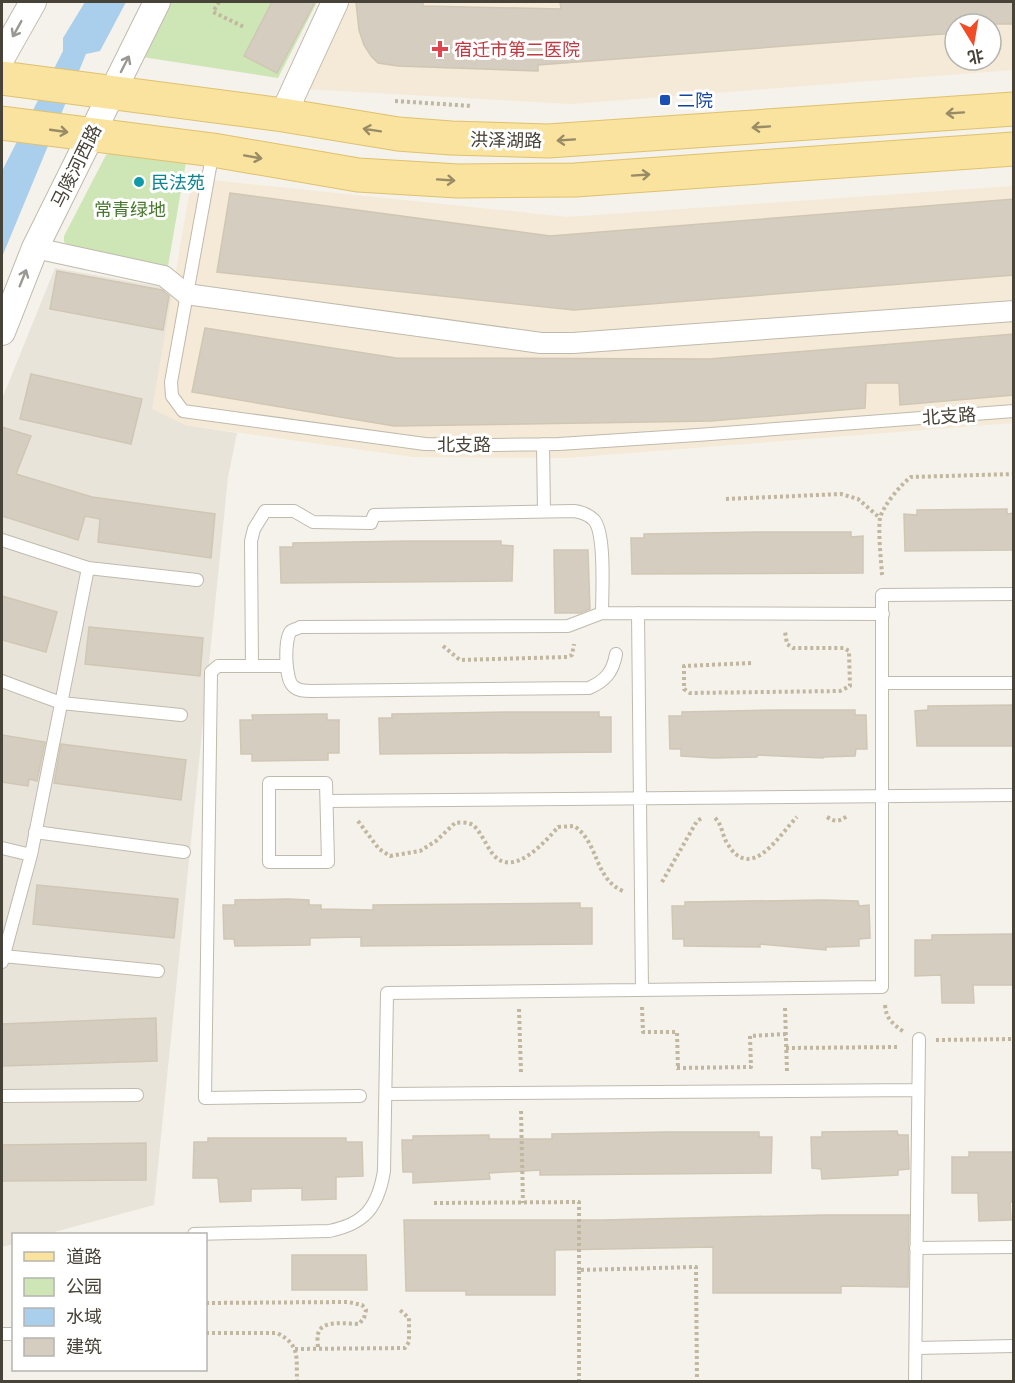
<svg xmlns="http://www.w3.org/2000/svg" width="1015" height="1383" font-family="Mulish,'Noto Sans SC',sans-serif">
<rect width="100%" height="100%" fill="#f4f2ea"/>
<!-- residential -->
<path fill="#e8e4d9" d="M55,268L173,289L185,425L237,433L228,477L154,1205L47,1234H14L13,1244L2,1247V399Z"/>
<!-- commercial -->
<path fill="#f5e9d7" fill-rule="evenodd" d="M348,2H1013V70L571,104L306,89ZM955,24H991V60H955Z
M192,178L567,217L1013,186V423L565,458L413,457L185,425L152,409Z"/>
<!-- green -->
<path fill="#cee6b5" d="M171,2H317L278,78L142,57Z
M112,152L186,162L168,266L69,246L64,242V236L106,155Z"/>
<!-- water -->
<path fill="#aacfed" d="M85,2H126L100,51L86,54L2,257V171L63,51V38Z"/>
<!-- building -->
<path fill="#d5cec0" stroke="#d0c6b4" stroke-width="1.5" d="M272,2H315L277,73L244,56Z
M356,2H423V6L561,9L560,2H1014V24H955V33L538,65V71L398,66L378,63L371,56L364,45L359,30Z
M230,193L550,236L1014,199V275L574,310L217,272Z
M57,271L162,290L169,296L163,330L50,309Z
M205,328L396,358L709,359L1014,334V395L900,405L899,383H866L865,408L711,421L394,426L192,392Z
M31,374L142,399L131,444L20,419Z
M2,427L31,436L16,474L92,497L215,514L211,558L98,542L100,519L85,516L78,540L2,516Z
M1007,509V514L1014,513V550L905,551L904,514L917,515V510Z
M760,532H851V537L863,536V573L632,574L631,538H644V534Z
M409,541H501V545L513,546L512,581L281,583L280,547H293V543Z
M554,550H588L590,609L580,613H555Z
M2,596L57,612L46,652L2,640Z
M89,627L203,638L200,676L85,664Z
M1014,705V746H917L915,711L928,710V706Z
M779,710H855V715H866L867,749H856L855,756L823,757V758L757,755V757L713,758L681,756V749H670L669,716H682V712Z
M508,712H599V717H611V752L380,754L379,718H392V714Z
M327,714V720H339V753H328V760L252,761V754H241L240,720H253L252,715Z
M2,735L45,742L37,781L29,779L28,786L2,782Z
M61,744L186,760L181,800L54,783Z
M37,885L178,899L174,938L33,924Z
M288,899L309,900V905H321V909L373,910V905L580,903V908H592V944L361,946V937L310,938V945L235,946L234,939H224L223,905H235V900Z
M823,900L858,901L859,906L869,905L870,938L859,939V946L826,947V950L760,944V947L684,946V939H673L672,906H685V902Z
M1014,934V985H973L974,1003H942L941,975L915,976V940H932V935Z
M156,1018L157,1061L2,1066V1024Z
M897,1131L898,1135H908L909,1166V1169L898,1170V1175L822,1179L821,1169L812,1168L811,1137H822V1132Z
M668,1132H759V1137H772L771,1173L540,1175V1170L489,1173L490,1179L413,1183V1172H403L402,1140H413V1136L489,1135V1139H552V1134Z
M208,1138H346V1142H362L363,1176L336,1177V1199L302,1200V1188L251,1189V1201L220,1202L218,1178H193L194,1142H208Z
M146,1143V1180L2,1181V1145Z
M969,1152H1014V1202H1010L1011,1220L979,1221L978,1193H952V1157H969Z
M824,1215H909L908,1287L841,1286V1293H713V1247L555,1250V1295H466V1291H406L404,1220H603Z
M292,1255H366L367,1290H292Z"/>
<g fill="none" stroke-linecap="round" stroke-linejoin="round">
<!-- service casing -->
<g stroke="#c0baad" stroke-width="14">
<path id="service" d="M213,151L171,382L172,396L183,411L425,444L495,445L559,444L697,435L1014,411
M543,444L544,511
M2,540L88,568L197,580
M602,613L568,626L300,627C299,628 292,630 291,631C284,639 285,679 293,686C298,691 305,691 311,691L589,688C605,681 613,672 616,654
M638,613L642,990
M252,666L251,541L254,529L265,511H294L313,522L371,523L374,515L574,511C582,512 588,514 594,520C606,534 602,593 602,613L883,614
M287,666H218L211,672L205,1098L360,1096
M2,681L61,703L181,715
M882,683H1014
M269,783H326L328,862H269Z
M327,801L1014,795
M35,832L184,852
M2,848L31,855
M3,956L158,971
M2,962L31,855L88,568
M386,1094L918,1090
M2,1096L137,1095
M194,1234L329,1231C365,1224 378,1207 384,1171L387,993L882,987V595L1014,594
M916,1248L1014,1247
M2,1334H14
M916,1348L1014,1346
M915,1382L919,1039"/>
</g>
<!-- pedestrian casing -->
<g stroke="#c0baad" stroke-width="22">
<path id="pedestrian" d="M35,248L164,276L186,294L541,343H573L1014,311"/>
</g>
<!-- minor casing -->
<g stroke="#c0baad" stroke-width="28">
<path id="minor" d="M2,57L33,2
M283,115L335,2
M2,332L35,248L157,2"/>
</g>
<!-- primary casing -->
<g stroke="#dfc16e" stroke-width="35">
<path id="primary" d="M2,78L283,115L398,134L451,138L548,141L1014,109
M2,123L213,150L358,175L458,181L575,180L1014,149"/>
</g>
<!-- path -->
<path stroke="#c1b69f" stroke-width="4" stroke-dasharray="3 3" stroke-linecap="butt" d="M219,2L213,12L244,27
M395,101L472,106
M726,499L841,494L858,499L880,518
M882,575C881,558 878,534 880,518C883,506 901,484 911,477L1014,474
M443,646L460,660L567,657L572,655L574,644
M751,663L684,666V689L690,693L840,691L850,686L849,651L844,648H793L787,644L785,632
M827,817C835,822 839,822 847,816
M715,818C722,824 722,835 727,843C751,884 779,835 797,817
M358,821L379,849L390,856L420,851L436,841L455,823C460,822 468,822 473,825C481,832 486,845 492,853C512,880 545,842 558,827L574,826C599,842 594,879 623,891
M662,882L697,821L702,818
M885,1005C886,1019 893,1024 904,1032
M642,1007L643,1032H677L678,1070
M785,1008L787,1072
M519,1009L521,1073
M936,1040L1014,1039
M786,1048L900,1047
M677,1068L751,1067L750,1036L786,1034
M521,1111L523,1203
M434,1203L579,1202V1270
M206,1303L348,1302L362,1305L366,1310L364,1318L359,1324C348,1324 321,1319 318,1334C317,1338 318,1345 318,1349
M206,1333H277C301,1345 296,1358 297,1382
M295,1349L405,1348L409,1342V1318L400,1310
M579,1382V1270L696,1267L697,1382"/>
<!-- service -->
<use href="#service" stroke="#fff" stroke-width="12"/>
<!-- pedestrian -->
<use href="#pedestrian" stroke="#fff" stroke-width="20"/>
<!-- minor -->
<use href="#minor" stroke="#fff" stroke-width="26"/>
<!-- primary -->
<use href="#primary" stroke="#f9e39e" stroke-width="33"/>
</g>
<!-- one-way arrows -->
<defs><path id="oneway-shaft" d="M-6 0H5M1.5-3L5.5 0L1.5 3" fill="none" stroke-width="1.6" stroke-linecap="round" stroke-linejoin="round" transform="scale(1.5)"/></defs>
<g stroke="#9a9892">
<use href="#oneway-shaft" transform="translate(17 29) rotate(119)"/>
<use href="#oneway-shaft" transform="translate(125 64) rotate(-63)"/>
<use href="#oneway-shaft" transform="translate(23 278) rotate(-68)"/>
</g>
<g stroke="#988b66">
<use href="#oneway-shaft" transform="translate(955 113) rotate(176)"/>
<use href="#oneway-shaft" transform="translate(761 127) rotate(176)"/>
<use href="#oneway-shaft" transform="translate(372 130) rotate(-171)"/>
<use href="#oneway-shaft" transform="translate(59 131) rotate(8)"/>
<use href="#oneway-shaft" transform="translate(566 140) rotate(176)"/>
<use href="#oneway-shaft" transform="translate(253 157) rotate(10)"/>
<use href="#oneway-shaft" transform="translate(641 175) rotate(-4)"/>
<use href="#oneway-shaft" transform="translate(446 180) rotate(4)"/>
</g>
<!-- markers -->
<path fill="#e0444e" stroke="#fff" stroke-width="2" d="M437 40h6v6h6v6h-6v6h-6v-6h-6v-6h6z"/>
<rect fill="#1a4fb4" stroke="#fff" stroke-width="2" x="659" y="94" width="12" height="12" rx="3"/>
<circle fill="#0f9aa8" stroke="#fff" stroke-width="2" cx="139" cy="182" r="6"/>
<g text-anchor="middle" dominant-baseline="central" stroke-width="6" stroke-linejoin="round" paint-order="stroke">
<!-- health labels -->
<g font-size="18" fill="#be3a42" stroke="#fff" text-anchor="start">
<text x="454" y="49">宿迁市第二医院</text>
</g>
<!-- transit labels -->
<g font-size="18" fill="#164399" stroke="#fff" text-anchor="start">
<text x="677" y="100">二院</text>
</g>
<!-- street labels -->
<g font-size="18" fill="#484338" stroke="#fff">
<text transform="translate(506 140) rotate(1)">洪泽湖路</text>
<text transform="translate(76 166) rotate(-64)">马陵河西路</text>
<text transform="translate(949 416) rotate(-4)">北支路</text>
<text x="464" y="444">北支路</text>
</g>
<!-- culture labels -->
<g font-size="18" fill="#0d838f" stroke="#fff" text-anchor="start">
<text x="151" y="182">民法苑</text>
</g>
<!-- park labels -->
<g font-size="18" fill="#47782e" stroke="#fff">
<text x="130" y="209">常青绿地</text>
</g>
</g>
<!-- border -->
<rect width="1015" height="1383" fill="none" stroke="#484338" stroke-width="6"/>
<!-- legend -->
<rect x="12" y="1233" width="195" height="138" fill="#ffffff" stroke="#b6b4af" stroke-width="1.5"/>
<rect x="24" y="1252" width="30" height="9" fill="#f9e39e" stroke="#b6b4af" stroke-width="1.5"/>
<text x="66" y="1263" font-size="18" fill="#484338">道路</text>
<rect x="24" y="1278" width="30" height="18" fill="#cee6b5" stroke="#b6b4af" stroke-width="1.5"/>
<text x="66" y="1293" font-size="18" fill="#484338">公园</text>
<rect x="24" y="1308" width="30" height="18" fill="#aacfed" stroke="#b6b4af" stroke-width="1.5"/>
<text x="66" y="1323" font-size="18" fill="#484338">水域</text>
<rect x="24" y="1338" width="30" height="18" fill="#d5cec0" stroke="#b6b4af" stroke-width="1.5"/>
<text x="66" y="1353" font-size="18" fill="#484338">建筑</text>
<!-- north arrow -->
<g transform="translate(973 42) rotate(169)"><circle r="28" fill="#ffffff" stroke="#b6b4af" stroke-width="1.5"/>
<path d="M0-4.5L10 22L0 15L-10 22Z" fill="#f04d26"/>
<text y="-9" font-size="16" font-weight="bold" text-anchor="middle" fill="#484338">北</text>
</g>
</svg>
